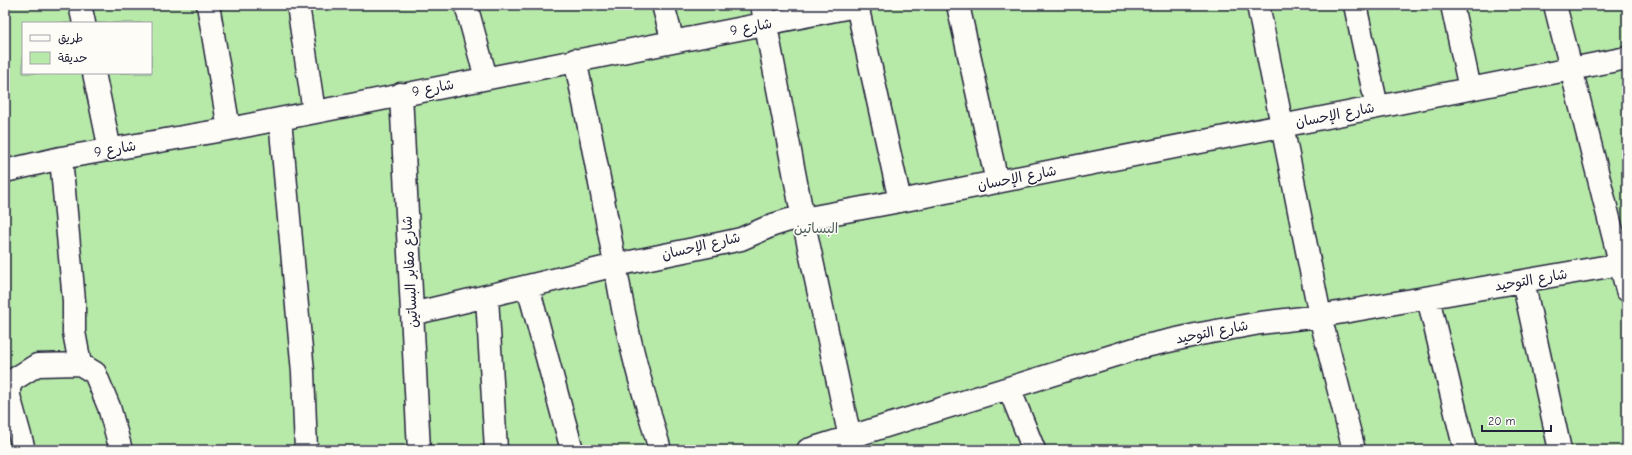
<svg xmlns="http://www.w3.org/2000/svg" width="1632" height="455" font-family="'Comic Neue','Playpen Sans Arabic',sans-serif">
<rect width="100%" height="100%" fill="#fdfcf7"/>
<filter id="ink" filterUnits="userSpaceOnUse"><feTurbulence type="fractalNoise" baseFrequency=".025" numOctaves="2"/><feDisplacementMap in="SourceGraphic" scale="8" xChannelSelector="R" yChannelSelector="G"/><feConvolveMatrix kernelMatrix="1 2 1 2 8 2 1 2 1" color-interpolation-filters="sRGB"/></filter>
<g filter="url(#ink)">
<!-- green -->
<path fill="#b7e9a9" stroke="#6c8672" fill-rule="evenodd" d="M5,5H1627V450H5ZM23,23H151V73H23Z"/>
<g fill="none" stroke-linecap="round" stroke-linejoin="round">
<!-- minor casing -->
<g stroke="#22223b" stroke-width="25">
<path id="minor" d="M80,5L84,23
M208,5L229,129
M298,5L314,112
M466,5L486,78
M663,5L673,42
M762,5L803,219L850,438
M857,5L900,201
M958,5L997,182
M1258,5L1320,316L1354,450
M1355,5L1377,107
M1452,5L1470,89
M1555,5L1627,290
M575,60C592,137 606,214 620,292C629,345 645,398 660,450
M94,73L110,150
M401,94L419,450
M280,119L303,372L306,450
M5,171L61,158L229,129L861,5
M1523,281L1560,450
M528,287L572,450
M487,297L496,450
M1428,298L1465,450
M412,314L616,265L723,243L741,239L773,225L789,220L803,219L900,201L1627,58
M80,364L95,373L109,407L121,450
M1009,388L1034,450
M24,450L9,396V387L13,380L37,365L80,364L74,332V301L61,158
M808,450L1141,347L1200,334L1260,323L1320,316L1627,263"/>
</g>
<!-- minor -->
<use href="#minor" stroke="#fdfcf7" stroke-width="22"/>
</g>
</g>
<g text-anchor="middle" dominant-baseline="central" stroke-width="3" stroke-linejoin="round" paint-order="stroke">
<!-- street labels -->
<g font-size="14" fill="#22223b" stroke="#fdfcf7">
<text transform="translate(751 27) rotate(-11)">شارع 9</text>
<text transform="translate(433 88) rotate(-11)">شارع 9</text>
<text transform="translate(1335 115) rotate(-11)">شارع الإحسان</text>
<text transform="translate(115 149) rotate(-10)">شارع 9</text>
<text transform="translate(1017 178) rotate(-11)">شارع الإحسان</text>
<text transform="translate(701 246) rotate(-13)">شارع الإحسان</text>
<text transform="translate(410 272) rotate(-93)">شارع مقابر البساتين</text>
<text transform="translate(1531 280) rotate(-10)">شارع التوحيد</text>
<text transform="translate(1212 332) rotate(-11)">شارع التوحيد</text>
</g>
<!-- park labels -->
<g font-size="14" fill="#4f5e5c" stroke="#fdfcf7">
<text x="816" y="228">البساتين</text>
</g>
</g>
<!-- margin -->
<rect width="1632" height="455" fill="none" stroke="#fdfcf7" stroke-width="20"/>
<rect x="10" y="10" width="1612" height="435" fill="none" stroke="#22223b" stroke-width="1.5" filter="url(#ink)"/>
<!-- legend -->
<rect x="22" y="22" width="130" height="52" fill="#fdfcf7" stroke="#a5a5ac"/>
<rect x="30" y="35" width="20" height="6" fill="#fdfcf7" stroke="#a5a5ac"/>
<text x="58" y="42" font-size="12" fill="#22223b">طريق</text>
<rect x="30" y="52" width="20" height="12" fill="#b7e9a9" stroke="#a5a5ac"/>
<text x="58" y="62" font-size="12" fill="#22223b">حديقة</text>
<!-- scale -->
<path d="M1482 425v6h69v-6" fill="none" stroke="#22223b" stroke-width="2"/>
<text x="1488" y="425" font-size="12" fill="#22223b" stroke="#fdfcf7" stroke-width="3" paint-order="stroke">20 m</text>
</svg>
